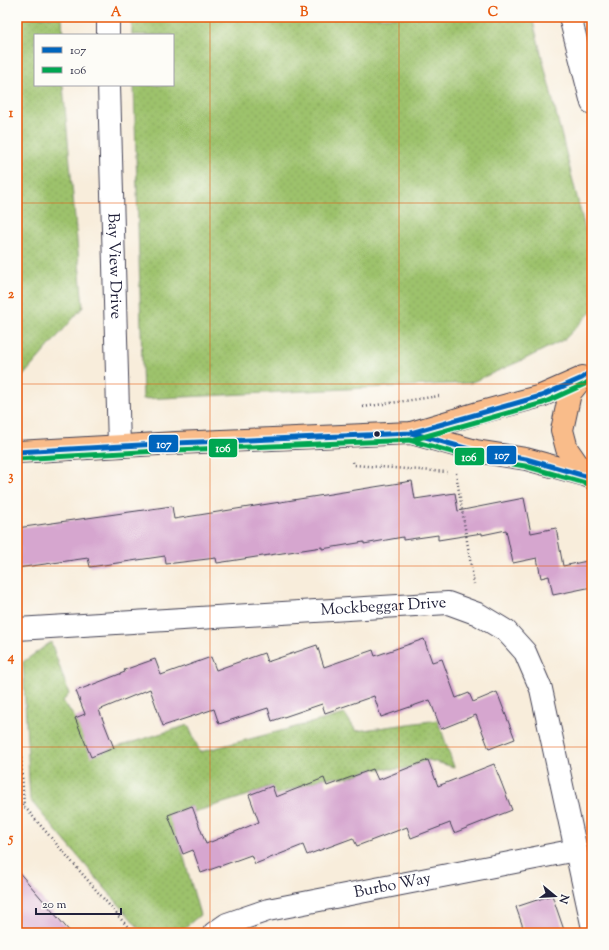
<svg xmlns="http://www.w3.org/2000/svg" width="609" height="950" font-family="'Sorts Mill Goudy',serif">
<defs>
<pattern id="grass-dots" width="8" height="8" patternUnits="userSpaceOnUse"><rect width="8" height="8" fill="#9dc26c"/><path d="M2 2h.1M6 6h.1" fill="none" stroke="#87a65e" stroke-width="1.8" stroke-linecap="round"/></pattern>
</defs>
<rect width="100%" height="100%" fill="#fdfcf7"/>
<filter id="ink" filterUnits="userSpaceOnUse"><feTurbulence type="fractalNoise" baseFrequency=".025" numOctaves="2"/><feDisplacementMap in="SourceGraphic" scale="8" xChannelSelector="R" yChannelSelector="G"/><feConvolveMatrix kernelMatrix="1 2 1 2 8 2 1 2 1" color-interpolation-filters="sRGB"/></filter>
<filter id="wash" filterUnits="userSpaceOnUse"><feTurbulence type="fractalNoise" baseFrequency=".012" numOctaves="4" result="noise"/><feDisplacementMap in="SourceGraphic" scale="16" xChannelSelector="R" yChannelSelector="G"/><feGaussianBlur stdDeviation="0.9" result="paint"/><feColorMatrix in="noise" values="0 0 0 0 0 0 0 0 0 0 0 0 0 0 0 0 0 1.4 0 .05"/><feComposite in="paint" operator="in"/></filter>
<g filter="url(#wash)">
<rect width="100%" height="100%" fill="#f8eddb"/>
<!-- grass -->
<path fill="url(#grass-dots)" stroke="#607254" d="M17,17H62L63,35H35V85H63L83,307L17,383Z
M132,17H532L592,257V311L565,339L525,359L470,383L143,399L134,85H173V35H132Z
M51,642L69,694L63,701L75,718L114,748L188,725L200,752L345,714L356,731L438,720L454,767L428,760L405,769H373L350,777L324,778L275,795L271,786L249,795L194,812L191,806L169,815L183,854L200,915L178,933H143L30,800L23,662Z"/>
<g id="blocks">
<!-- building -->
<path fill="#d6a6cf" d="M412,481L415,499L455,493L458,511L524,498L531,533L556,528L563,566L592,560V587L553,595L549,576L541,578L537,558L513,563L506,530L482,535V533L438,540V535L403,540V537L364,544V542L322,549V547L217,563L216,558L166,564L165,556L90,567L88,558L17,568V528L172,506L174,519Z
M424,639L432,662L442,659L456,698L469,693L473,702L497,692L515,739L489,749L476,715L441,729L430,700L381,717L374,696L325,713L322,704L272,721L268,708L219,724L214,709L163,726L150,689L99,710L114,748L91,757L75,718L85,714L76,691L125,672L124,670L155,659L161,675L211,657L216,670L264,653L267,662L317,645L324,667L373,650L375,656Z
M428,760L438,786L494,764L512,810L454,833L450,823L411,838L407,827L357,846L353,838L307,855L303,845L255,864L251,855L201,873L193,850L183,854L168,815L192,806L206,844L259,822L249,795L272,786L276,797L324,778L327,786L373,769L378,780Z
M17,870L71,933H17Z
M552,895L565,933H525L516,907Z"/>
</g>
</g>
<g filter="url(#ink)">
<use href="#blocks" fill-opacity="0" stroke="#424053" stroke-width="1"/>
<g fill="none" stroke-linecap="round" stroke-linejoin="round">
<!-- street casing -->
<g stroke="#424053" stroke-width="24">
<g id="street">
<path d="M108,17V35"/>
<path d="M570,17L592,103"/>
<path id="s1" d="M109,85L119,446"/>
<path id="s2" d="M17,629L448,603L478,614L506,631L525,652L541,689L592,924"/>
<path id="s3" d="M214,933L227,924L268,910L576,850"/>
</g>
</g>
<!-- primary casing -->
<g stroke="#424053" stroke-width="24">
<path id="primary" d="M583,377L570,393L562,430L567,449L585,475L590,477
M411,433L476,451L526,459L585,475
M17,452L176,443L411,433L478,413L541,396L582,378"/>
</g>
<!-- path -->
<path stroke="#424053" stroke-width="2.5" stroke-dasharray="1 3" stroke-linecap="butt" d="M363,407L439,396
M353,462L354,465L447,472
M456,473L474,584
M17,690L24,806
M17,798L133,933"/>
<!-- street -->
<use href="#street" stroke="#fff" stroke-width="22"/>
<!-- primary -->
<use href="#primary" stroke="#f9bc8a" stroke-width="22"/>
<!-- bus-1 casing -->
<g stroke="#fdfcf7" stroke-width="8">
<path id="bus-1" d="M411,433L476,451L526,459L592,478
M17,452L176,443L411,433L541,396L582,378L592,370"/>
</g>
<!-- bus-2 casing -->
<g stroke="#fdfcf7" stroke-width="8">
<path id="bus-2" d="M409,440L474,458L525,466L589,484
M17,459L176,450L412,440L543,403L585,384L592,379"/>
</g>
<!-- bus-1 -->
<use href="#bus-1" stroke="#0065bd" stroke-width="5"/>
<!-- bus-2 -->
<use href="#bus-2" stroke="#00a651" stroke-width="5"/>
</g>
</g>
<!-- grid -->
<path fill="none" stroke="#e8590c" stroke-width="1" stroke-opacity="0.55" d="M210,17V933M399,17V933M17,203H592M17,384H592M17,566H592M17,747H592"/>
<!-- markers -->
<circle fill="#22223b" stroke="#fdfcf7" stroke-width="1.5" cx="377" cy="434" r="3.5"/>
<g text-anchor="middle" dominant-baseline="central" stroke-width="3.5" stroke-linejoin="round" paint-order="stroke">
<!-- street labels -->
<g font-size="16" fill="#22223b" stroke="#fdfcf7">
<text stroke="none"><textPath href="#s1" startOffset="181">Bay View Drive</textPath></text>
<text stroke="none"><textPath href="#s2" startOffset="367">Mockbeggar Drive</textPath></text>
<text stroke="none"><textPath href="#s3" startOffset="186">Burbo Way</textPath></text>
</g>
</g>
<g stroke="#fdfcf7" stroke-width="1.5">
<rect x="148" y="434" width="31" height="19" rx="4" fill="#0065bd"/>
<rect x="208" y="438" width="30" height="20" rx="4" fill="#00a651"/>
<rect x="486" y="445" width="31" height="20" rx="4" fill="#0065bd"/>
<rect x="454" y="447" width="31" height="19" rx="4" fill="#00a651"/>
</g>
<g font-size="11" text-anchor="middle" font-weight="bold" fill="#fff">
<text x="164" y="448">107</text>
<text x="223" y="452">106</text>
<text x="502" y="459">107</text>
<text x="469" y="461">106</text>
</g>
<!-- margin -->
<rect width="609" height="950" fill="none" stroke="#fdfcf7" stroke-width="44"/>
<!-- legend -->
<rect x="34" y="34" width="140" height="52" fill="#fdfcf7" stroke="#a5a5ac"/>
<rect x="42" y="47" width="20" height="6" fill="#0065bd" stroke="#a5a5ac"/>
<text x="70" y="54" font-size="12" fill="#22223b">107</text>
<rect x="42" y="67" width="20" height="6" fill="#00a651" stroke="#a5a5ac"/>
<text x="70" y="74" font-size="12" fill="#22223b">106</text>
<!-- north arrow -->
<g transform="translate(555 896) rotate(108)" stroke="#fdfcf7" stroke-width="3" paint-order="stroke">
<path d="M0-3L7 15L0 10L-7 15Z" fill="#22223b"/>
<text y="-6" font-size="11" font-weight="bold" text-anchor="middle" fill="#22223b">N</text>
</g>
<!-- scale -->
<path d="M36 908v6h85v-6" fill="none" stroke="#22223b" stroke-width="2"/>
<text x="42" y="908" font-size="12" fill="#22223b" stroke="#fdfcf7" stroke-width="3" paint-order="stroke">20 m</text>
<rect x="22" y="22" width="565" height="906" fill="none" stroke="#e8590c" stroke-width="1.5"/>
<g font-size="13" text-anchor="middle" font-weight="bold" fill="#e8590c">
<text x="116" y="16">A</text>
<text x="304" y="16">B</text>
<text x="493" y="16">C</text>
<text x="11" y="117">1</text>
<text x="11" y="298">2</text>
<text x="11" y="480">3</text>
<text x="11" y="661">4</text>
<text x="11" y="842">5</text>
</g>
</svg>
